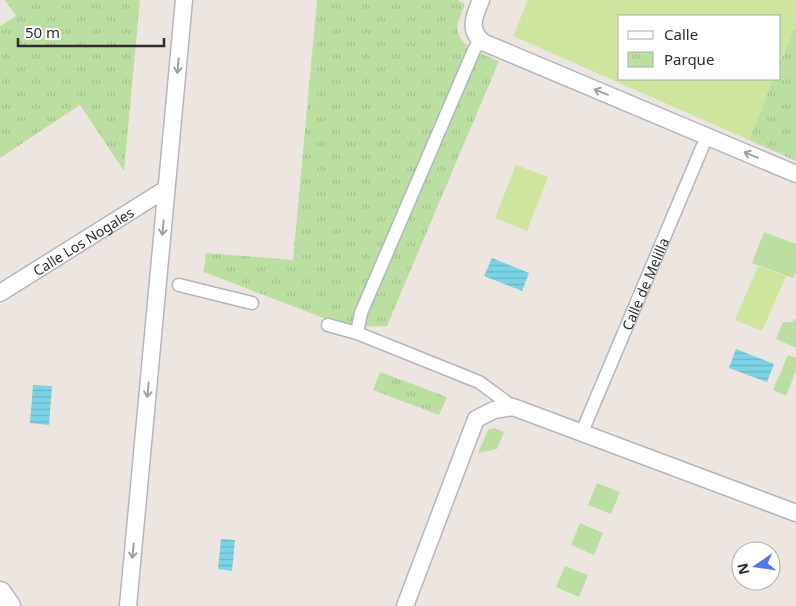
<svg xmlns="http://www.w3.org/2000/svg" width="796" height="606" font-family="'Noto Sans',sans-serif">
<defs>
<pattern id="park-tufts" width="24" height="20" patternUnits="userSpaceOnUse" patternTransform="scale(1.25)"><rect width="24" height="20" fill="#bbdfa1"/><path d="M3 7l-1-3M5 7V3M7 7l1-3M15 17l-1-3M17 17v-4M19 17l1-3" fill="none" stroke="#a1c08b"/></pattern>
<pattern id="water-rules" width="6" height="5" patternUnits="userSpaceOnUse" patternTransform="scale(1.25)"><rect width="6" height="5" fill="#7bd3e6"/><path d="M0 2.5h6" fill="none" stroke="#6ab5c5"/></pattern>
</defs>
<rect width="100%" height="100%" fill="#ede6e0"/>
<!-- park -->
<path fill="url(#park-tufts)" d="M5,0H140L124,171L80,105L0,158V26L16,16Z
M317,0H457L465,4C463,10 460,16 458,23C453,45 483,54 499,61L387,326L347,327L204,272L206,253L293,260Z
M796,24V161L749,140L773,79H780V63Z
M380,372L447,397L439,415L373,390Z"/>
<!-- garden -->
<path fill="#bbdfa1" d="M764,232L796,244V272L793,278L752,263Z
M796,319V348L776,339L783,322H791Z
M788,355L796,358V371L786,396L773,390Z
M494,428L504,432L497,449L478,453L488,430Z
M597,483L620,492L611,514L588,505Z
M580,523L603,533L594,555L571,545Z
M565,566L588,575L579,597L556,587Z"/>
<!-- pitch -->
<path fill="#cde59d" d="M528,0H796V24L780,63V16H620V79H773L749,140L513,36Z
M516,165L548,177L527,231L495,218Z
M758,266L786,276L762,331L735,320Z"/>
<!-- water -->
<path fill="url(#water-rules)" d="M492,258L529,273L522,291L484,276Z
M736,349L774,364L767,382L729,368Z
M33,385L52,386L49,425L30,423Z
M221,539L235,540L232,571L218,569Z"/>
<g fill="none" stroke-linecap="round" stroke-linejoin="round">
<!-- pedestrian casing -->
<g stroke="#b3b6be" stroke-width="15">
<g id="pedestrian">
<path d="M179,285L252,303"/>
<path d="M328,325L357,333L479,382L513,407"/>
<path d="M357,333L361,313L474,50L480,40"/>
<path id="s1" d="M582,432L707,136"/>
</g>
</g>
<!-- minor casing -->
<g stroke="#b3b6be" stroke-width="19">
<g id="minor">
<path d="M481,0C474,16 467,32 485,43L796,174"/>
<path id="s2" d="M0,293L166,189"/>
<path d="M128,606L184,0"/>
<path d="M405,606L476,419L494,410L513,407L796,513"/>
</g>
</g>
<!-- secondary casing -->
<g stroke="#b3b6be" stroke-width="25">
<path id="secondary" d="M0,593L9,606"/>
</g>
<!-- pedestrian -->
<use href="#pedestrian" stroke="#fff" stroke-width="12"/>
<!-- minor -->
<use href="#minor" stroke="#fff" stroke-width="16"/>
<!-- secondary -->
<use href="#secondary" stroke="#fff" stroke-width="22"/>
</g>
<!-- one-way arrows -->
<defs><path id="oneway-shaft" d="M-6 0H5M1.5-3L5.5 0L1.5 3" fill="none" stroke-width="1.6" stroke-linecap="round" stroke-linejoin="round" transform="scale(1.25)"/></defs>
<g stroke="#a0a0a0">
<use href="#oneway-shaft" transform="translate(178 66) rotate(95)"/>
<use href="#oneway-shaft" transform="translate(601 92) rotate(-158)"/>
<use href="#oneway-shaft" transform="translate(751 155) rotate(-157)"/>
<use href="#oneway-shaft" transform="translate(163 228) rotate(95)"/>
<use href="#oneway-shaft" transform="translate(148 390) rotate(95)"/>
<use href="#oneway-shaft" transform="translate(133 551) rotate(95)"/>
</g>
<g text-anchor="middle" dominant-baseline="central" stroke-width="4.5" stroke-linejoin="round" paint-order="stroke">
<!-- street labels -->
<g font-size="14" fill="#2c2c2c" stroke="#fff">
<text stroke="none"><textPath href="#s2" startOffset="98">Calle Los Nogales</textPath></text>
<text stroke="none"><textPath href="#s1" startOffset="161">Calle de Melilla</textPath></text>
</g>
</g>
<!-- legend -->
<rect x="618" y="15" width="162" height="65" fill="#ffffff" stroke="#ababab"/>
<rect x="628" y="31" width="25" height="8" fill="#ffffff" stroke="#ababab"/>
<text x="664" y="40" font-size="15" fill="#2c2c2c">Calle</text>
<rect x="628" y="52" width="25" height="15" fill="url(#park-tufts)" stroke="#ababab"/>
<text x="664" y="65" font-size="15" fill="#2c2c2c">Parque</text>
<!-- north arrow -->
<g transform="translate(756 566) rotate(257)"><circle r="24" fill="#ffffff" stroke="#ababab"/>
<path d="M0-4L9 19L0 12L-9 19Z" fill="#4d79ec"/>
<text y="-8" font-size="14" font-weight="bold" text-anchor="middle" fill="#2c2c2c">N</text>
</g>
<!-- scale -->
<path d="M18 38v8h146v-8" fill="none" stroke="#2c2c2c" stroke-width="2.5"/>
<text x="25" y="38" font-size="15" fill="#2c2c2c" stroke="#ffffff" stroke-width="4" paint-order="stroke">50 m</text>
</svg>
